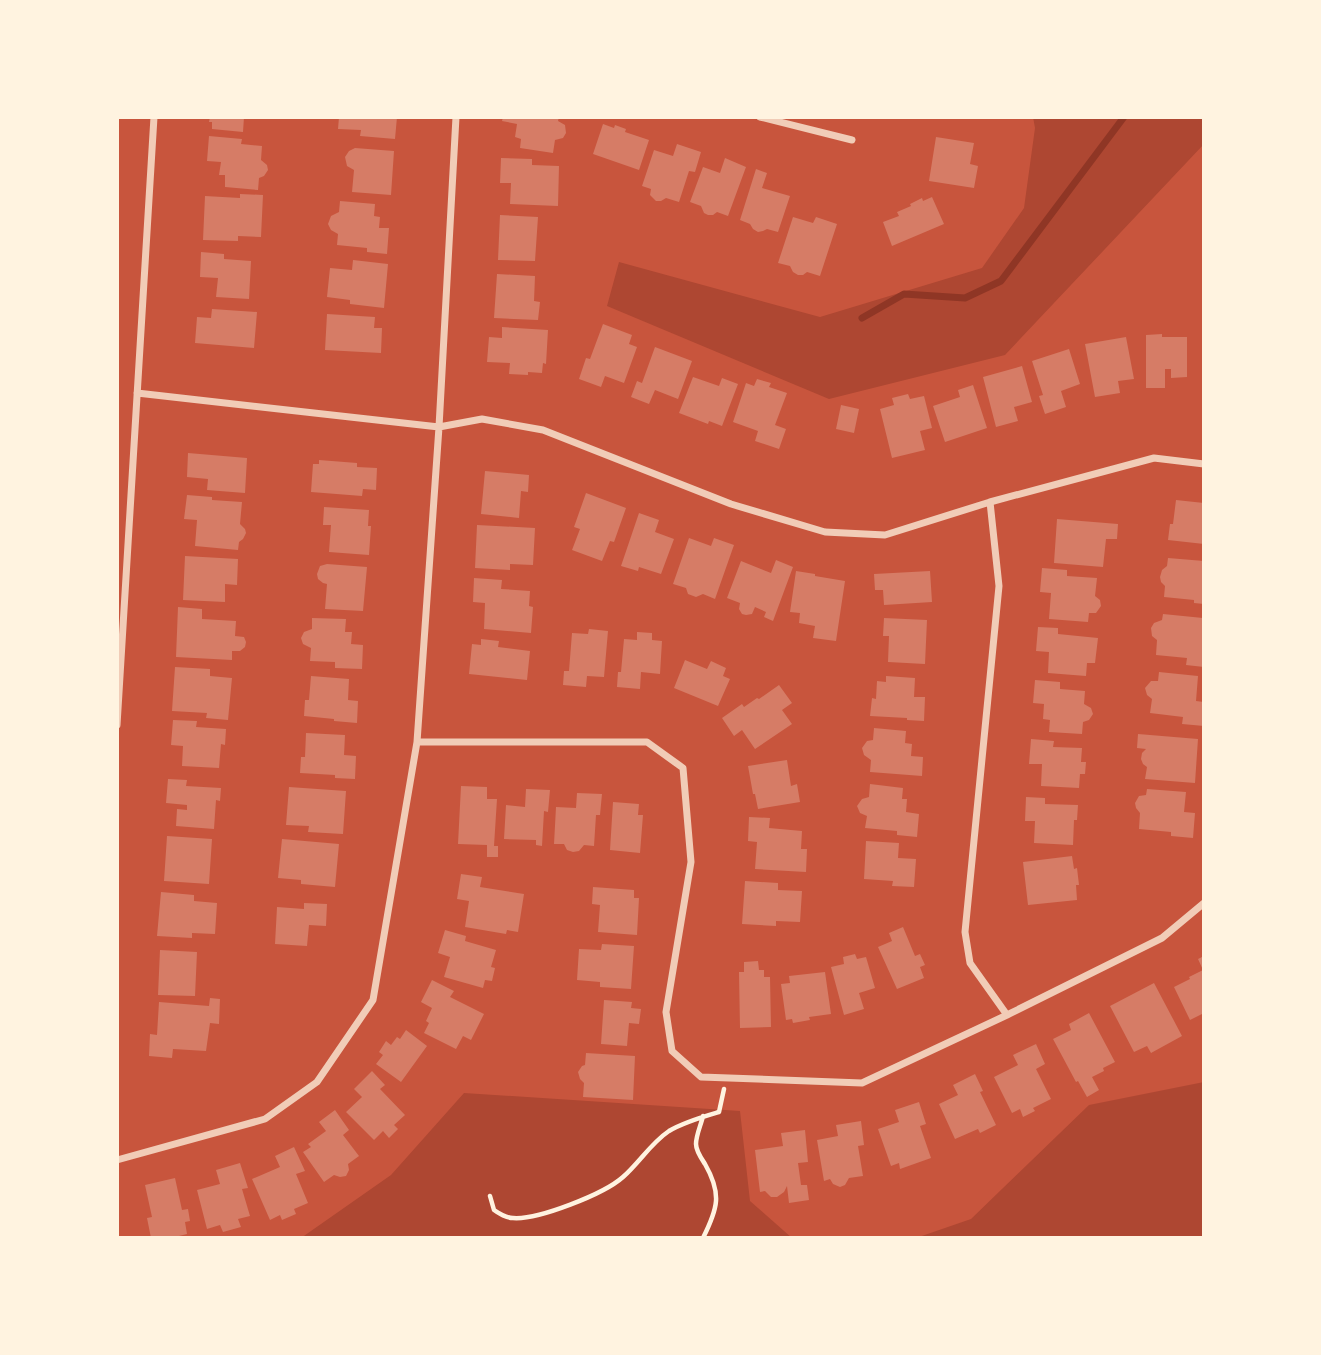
<svg xmlns="http://www.w3.org/2000/svg" width="1321" height="1355" font-family="Poppins,sans-serif">
<rect width="100%" height="100%" fill="#c8553d"/>
<!-- green -->
<path fill="#ae4732" d="M1033,117H1204V144L1005,355L829,399L607,306L619,262L820,317L982,268L1024,208L1035,128Z
M1204,1082V1238H916L971,1219L1089,1105Z
M464,1093L740,1111L750,1201L792,1238H301L391,1175Z"/>
<g fill="none" stroke-linecap="round" stroke-linejoin="round">
<!-- stream -->
<path stroke="#8f3625" stroke-width="7" d="M862,318L904,294L965,298L1001,281L1124,117"/>
</g>
<!-- building -->
<path fill="#d67c66" d="M210,117H244L243,132L212,129V122H209Z
M339,117H397L395,139L360,136L361,130L338,129Z
M503,117H559L558,121L565,125L566,133L563,138L555,140L553,153L520,148L521,139L515,137L517,124L502,121Z
M603,124L614,128L615,125L626,129L625,132L649,140L639,170L593,154Z
M209,136L242,139L241,144L262,146L261,160L267,165L268,170L264,176L259,178L258,190L225,187V175H219L221,162L207,161Z
M936,137L974,143L970,164L978,166L974,188L929,181Z
M677,144L701,152L695,172L689,171L679,202L666,198L661,201H656L650,195L651,189L642,186L654,150L673,156Z
M355,148L394,151L391,195L352,192L354,170L347,166L345,157L349,151Z
M501,158L532,159V165L559,166L558,206L510,204L511,183H500Z
M725,158L746,167L728,216L717,212L713,215H708L704,213L701,206L690,202L703,167L720,173Z
M756,169L767,173L762,188L790,196L778,232L767,229L763,231L758,232L753,229L750,224L740,220Z
M240,194L263,195L261,237L238,236V241L203,240L205,196L240,198Z
M932,197L944,224L892,246L883,222L899,216L897,212L911,206L910,204L922,198L923,201Z
M340,201L375,204L374,216L380,217L379,228H389L387,254L367,252V248L337,245L338,234L331,230L328,224L331,216L339,212Z
M500,215L538,217L535,261L498,260Z
M793,217L813,223L816,217L837,224L820,276L807,272L803,275H798L793,272L790,266L778,263Z
M201,252L224,254V259L251,261L249,299L216,297L218,278L200,277Z
M353,260L388,264L384,308L350,304V300L327,297L330,268L352,270Z
M497,274L535,276L534,301L540,302L538,320L494,318Z
M212,309L257,312L254,348L195,343L197,317L211,318Z
M327,314L375,317L374,328H382L381,353L325,350Z
M603,324L632,335L629,344L637,347L624,383L605,376L601,387L579,379L586,358L590,359Z
M502,327L548,330L546,364L543,363L542,373L528,372V375L509,374L510,363L487,362L489,337L502,338Z
M1162,334V337H1187V377L1171,378V369H1165V388H1146V335Z
M1126,337L1134,379L1118,381L1120,393L1095,397L1085,344Z
M655,347L692,361L678,399L655,390L649,404L631,397L637,381L642,383Z
M1069,349L1080,384L1061,391L1066,407L1045,414L1039,396L1043,395L1032,361Z
M1022,366L1032,402L1014,407L1018,421L996,427L983,377Z
M693,377L719,386L722,378L738,384L722,426L709,421L708,424L679,413Z
M757,379L771,383L769,387L787,393L775,425L786,429L779,449L755,441L758,431L733,422L746,383L754,386Z
M973,385L987,428L945,442L933,406L960,397L958,390Z
M908,394L910,399L924,396L932,428L920,431L925,450L892,458L880,409L894,405L892,398Z
M841,405L859,409L854,433L836,429Z
M188,453L247,458L245,493L207,490L208,479L187,477Z
M319,460L357,463V467L377,468L376,490L363,489L362,496L311,492L313,464H319Z
M485,471L529,475L528,492L521,491L519,518L481,514Z
M586,493L626,508L614,542L610,541L602,561L572,550L580,529L574,527Z
M187,495L212,497V500L242,502L240,524L245,529L246,533L243,539L239,542L238,550L195,546L197,520L184,519Z
M1176,500L1204,503V544L1168,540L1170,524H1173Z
M324,507L369,510L368,526H371L369,555L329,552L331,525H323Z
M639,513L659,520L655,532L674,539L661,574L639,567L638,571L621,566Z
M1057,519L1118,524L1117,539H1106L1103,567L1054,563Z
M477,525L535,528L533,565L510,564V570L475,568Z
M689,538L711,546L714,538L734,545L715,599L703,594L696,597L688,594L686,588L673,584Z
M185,556L238,559L237,585L225,584V602L183,600Z
M1168,558L1204,561V604L1194,603V600L1164,597L1165,586L1161,582L1160,577L1162,570L1167,566Z
M776,560L793,567L773,621L764,617L766,612L755,607L752,614L746,615L742,614L739,609L740,603L727,598L741,561L771,573Z
M327,564L367,567L363,611L325,609L327,584L323,583L318,579L317,574L320,566Z
M1042,568L1067,570V576L1097,578L1095,596L1100,600L1101,606L1096,613H1089L1088,622L1049,619L1051,593L1040,592Z
M796,571L815,574V576L845,581L836,641L813,638L815,626L799,623L800,613L790,612Z
M930,571L932,602L884,605L883,590H875L874,574Z
M474,578L502,580L501,589L530,591L529,606L533,607L531,633L484,629L485,603L473,602Z
M178,607L202,609V619L236,621L235,636L244,637L246,642L245,647L240,651H232V660L176,657Z
M1163,614L1203,618L1202,635L1204,636V667L1186,665L1187,658L1156,655L1157,640L1152,636L1151,628L1154,623L1162,620Z
M312,618L346,619L345,632H352L351,644L363,645L362,669L335,668V662L310,661L311,648L303,644L301,638L304,632L312,629Z
M884,618L927,620L925,664L888,662L889,636H883Z
M1038,627L1058,628V634L1098,638L1095,663H1087L1086,676L1048,673L1049,652L1036,651Z
M589,629L608,631L604,677L587,676L586,687L563,685L564,671H569L572,633L588,634Z
M637,632L652,633V640L662,641L660,674L641,672L640,689L617,687L618,672H621L624,639L637,640Z
M481,639L499,641L498,647L530,651L527,680L469,674L472,644L481,645Z
M685,660L707,669L711,661L726,668L723,676L730,679L718,706L674,688Z
M175,667L210,669V676L232,678L228,720L206,718L207,713L172,711Z
M1159,672L1198,676L1196,701L1204,702V726L1182,724L1183,717L1150,713L1152,699L1147,695L1145,688L1151,681H1158Z
M311,676L349,679L348,700L358,701L357,723L334,721V719L304,716L305,700H309Z
M886,676L915,678L914,697H925L924,721L907,720V718L870,716L872,698L876,699L877,681L886,682Z
M1035,680L1060,682V689L1085,691L1084,704L1091,708L1093,714L1089,720L1083,722L1082,734L1049,732L1050,720L1043,719L1044,704L1033,703Z
M779,685L792,703L782,710L792,724L755,749L742,730L734,736L722,718L742,704L744,707L757,698L759,699Z
M173,720L197,721L196,727L226,729L225,745L221,744L219,768L182,766L183,746L171,745Z
M874,728L906,731L905,743L912,744L911,756L923,757L922,776L870,772L871,760L864,755L862,748L867,741L873,740Z
M306,733L345,735L344,755L356,756L355,779L335,778V775L300,773L301,757H305Z
M1138,734L1198,739L1195,783L1145,779L1147,767L1143,764L1141,759L1142,753L1146,749L1137,748Z
M1031,739L1054,741L1053,747L1082,748L1081,762H1086L1085,774H1080L1079,788L1041,786L1042,764H1029Z
M787,760L791,786L797,784L800,802L758,809L755,794H753L748,766Z
M168,779L187,780L186,786L221,788L220,801L216,800L214,829L176,826L177,809L187,810V805L166,803Z
M870,784L903,788L902,799H907L906,812L919,814L917,837L897,835V831L865,828L867,816L860,813L857,806L862,799L869,797Z
M461,786L487,787V799H497L494,846H498V857H487V845L458,844Z
M289,787L346,791L343,834L308,832L309,826L286,825Z
M526,789L550,790L548,812L544,811L542,846L536,845V840L504,839L506,805L525,807Z
M1147,789L1186,792L1184,812L1195,813L1193,838L1171,836V832L1139,829L1140,813L1136,808L1135,803L1139,796L1146,795Z
M577,793L602,794L600,815H596L594,846L584,845L579,851L573,852L567,850L564,844H554L556,807L576,808Z
M1026,797L1045,798V804L1078,805L1077,820H1074L1073,845L1034,843L1035,821H1025Z
M613,802L639,804L638,815H643L640,853L610,850Z
M749,817L770,818L769,828L802,831L801,849H807L806,872L755,869L757,842L748,841Z
M167,836L212,839L209,884L164,881Z
M282,839L339,844L335,887L301,884V880L278,878Z
M866,841L899,843L898,858L916,859L914,887L892,886L893,881L864,879Z
M1072,856L1074,869L1077,868L1079,885H1076L1077,900L1028,905L1023,862Z
M461,874L482,877L480,887L524,894L518,932L507,930L506,934L465,927L469,901L457,899Z
M745,881L778,883V890L802,891L800,922L776,921V926L742,924Z
M593,887L634,890V898H639L637,935L598,932L600,905L592,904Z
M161,892L194,895V901L217,903L215,934L192,933V938L157,936Z
M304,903L327,904L326,926L309,925L307,946L275,944L277,907L304,909Z
M903,927L915,956L920,954L925,965L920,967L924,978L897,989L878,947L892,941L889,933Z
M445,930L466,936L465,941L496,950L491,967L495,968L492,981L485,980L483,988L444,977L450,957L438,953Z
M602,944L634,946L631,989L600,987V982L577,980L579,949L601,950Z
M160,950L197,952L195,996L158,995Z
M855,954L857,959L866,957L875,988L859,993L864,1009L844,1015L831,967L844,964L843,957Z
M1204,956V1017L1202,1014L1190,1020L1174,987L1190,979L1189,977L1203,970L1198,959Z
M758,961L759,970H764V977H770L771,1027L740,1028L739,972H744V962Z
M825,972L831,1014L809,1017L810,1020L793,1023L792,1019L786,1020L781,984L790,983L789,976Z
M432,980L454,991L450,997L484,1014L471,1040L463,1036L456,1049L424,1033L429,1023L426,1021L432,1008L421,1002Z
M1154,983L1182,1036L1151,1053L1147,1046L1134,1052L1110,1006Z
M210,998L220,999L219,1024L210,1023L206,1051L173,1049L172,1058L149,1056L150,1034L157,1035L159,1002L209,1006Z
M604,1000L632,1002L631,1008L641,1009L639,1024L629,1023L627,1046L601,1044Z
M1089,1013L1115,1062L1103,1068L1104,1071L1092,1077L1099,1090L1087,1097L1078,1081L1076,1082L1053,1039L1071,1030L1069,1024Z
M406,1030L427,1046L401,1082L376,1064L383,1055L379,1052L386,1041L391,1045L397,1037L400,1039Z
M1036,1044L1045,1064L1036,1069L1051,1099L1033,1108L1035,1111L1023,1117L1020,1109L1012,1113L994,1077L1018,1065L1013,1055Z
M586,1053L635,1056L633,1100L583,1097L584,1083L580,1079L578,1072L582,1066L585,1065Z
M372,1071L385,1085L380,1089L405,1115L394,1125L398,1129L389,1138L383,1131L374,1140L346,1112L362,1097L354,1089Z
M975,1074L983,1091L980,1092L996,1125L980,1133L978,1129L955,1139L939,1104L958,1095L953,1085Z
M919,1102L926,1124L920,1126L931,1158L900,1169L899,1163L891,1166L878,1129L899,1122L895,1110Z
M335,1110L349,1130L343,1135L359,1156L348,1164L349,1170L346,1176L340,1177L334,1175L324,1182L303,1152L311,1147L308,1144L326,1131L319,1122Z
M861,1121L864,1145L858,1146L863,1176L849,1178L845,1185L840,1187L833,1184L830,1179L824,1181L817,1140L838,1136L836,1125Z
M805,1130L808,1162L798,1163L801,1185H807L809,1200L789,1203L787,1186L784,1192L777,1197H771L765,1191L760,1192L755,1150L783,1146L781,1133Z
M294,1147L305,1171L296,1174L308,1203L294,1209L296,1214L282,1220L280,1215L270,1220L252,1179L280,1167L275,1156Z
M240,1163L248,1188L242,1189L250,1216L238,1219L241,1227L223,1232L220,1225L207,1229L197,1190L220,1184L216,1170Z
M175,1178L182,1210L188,1209L190,1221L185,1222L187,1234L171,1238H151L147,1218L152,1217L145,1185Z"/>
<g fill="none" stroke-linecap="round" stroke-linejoin="round">
<!-- path -->
<path stroke="#fff3e0" stroke-width="4.5" d="M490,1196L494,1210C500,1214 506,1218 513,1218C538,1220 604,1194 623,1177C639,1163 651,1143 669,1131C684,1122 702,1117 719,1112L724,1089
M703,1238C718,1208 722,1194 705,1164C701,1158 696,1151 696,1144C696,1135 701,1125 703,1116"/>
<!-- minor -->
<path stroke="#f1ccb7" stroke-width="7" d="M760,117L852,140
M137,393L439,427L482,419L543,430L731,504L825,532L885,535L990,502L1154,458L1204,464
M990,502L999,586L965,932L970,963L1007,1015
M117,725L154,117
M417,742H647L683,768L691,862L666,1012L672,1051L701,1077L862,1083L1007,1015L1162,938L1204,903
M117,1160L265,1119L317,1082L373,1000L417,742L439,427L456,117"/>
</g>
<!-- border -->
<rect width="1321" height="1355" fill="none" stroke="#fff3e0" stroke-width="238"/>
</svg>
